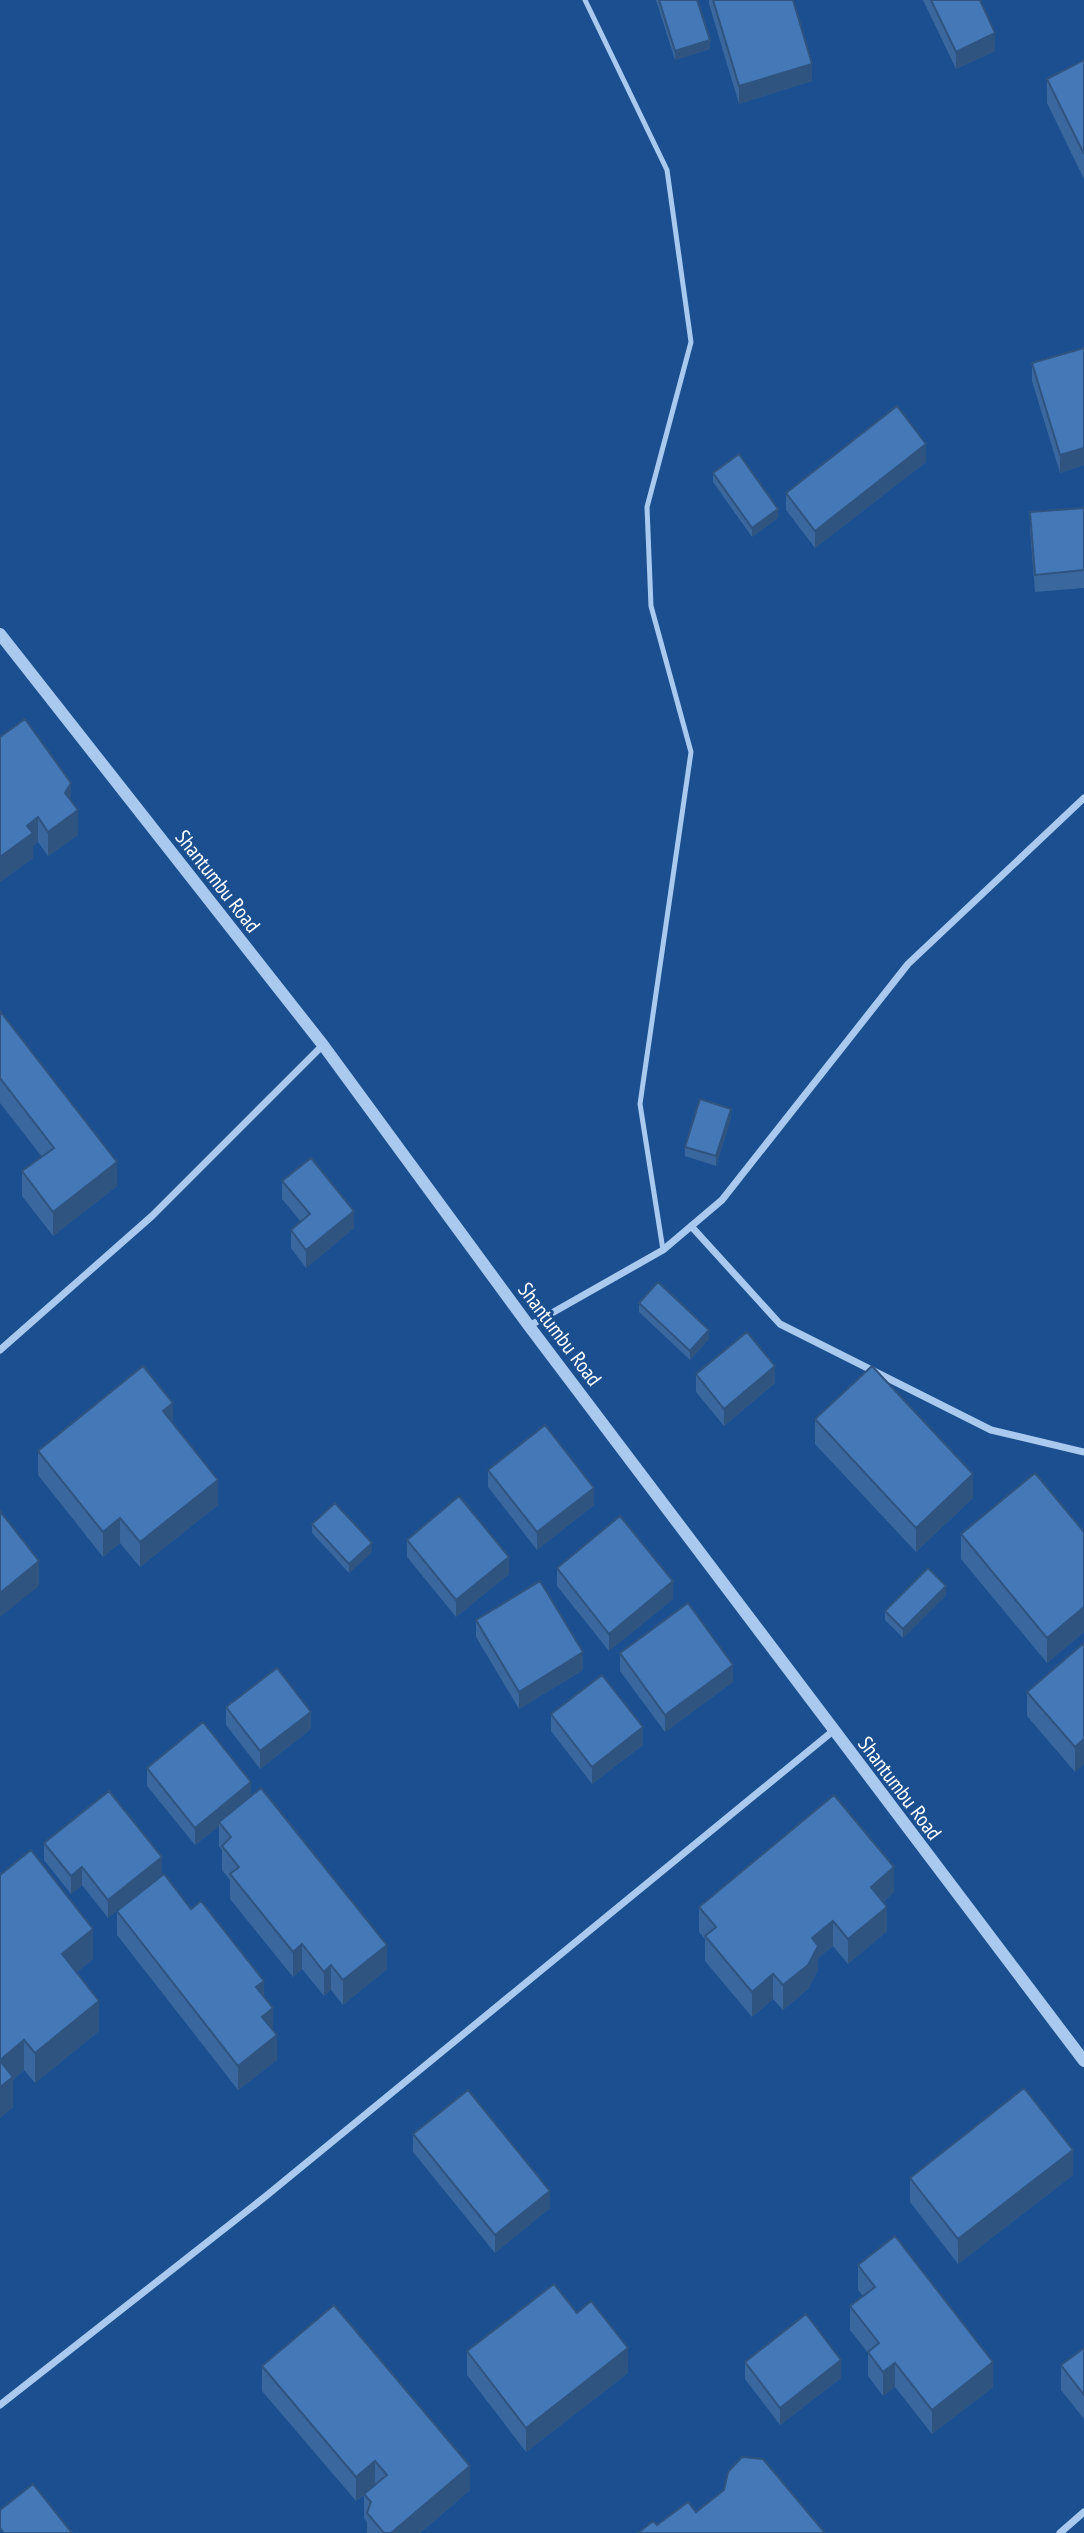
<svg xmlns="http://www.w3.org/2000/svg" width="1084" height="2533" font-family="'PT Sans Narrow',sans-serif">
<rect width="100%" height="100%" fill="#1b4f8f"/>
<g fill="none" stroke-linecap="round" stroke-linejoin="round">
<!-- service -->
<path stroke="#a9c9ee" stroke-width="5" d="M585,0L667,170L691,342L647,507L651,606L691,752L640,1104L663,1250"/>
<!-- minor -->
<path stroke="#a9c9ee" stroke-width="7" d="M691,1226L780,1324L991,1430L1084,1452
M529,1326L663,1250L722,1200L908,964L1084,798
M0,1350L152,1216L323,1045
M0,2405L266,2196L833,1731
M1060,2533L1084,2512"/>
<!-- tertiary -->
<path stroke="#a9c9ee" stroke-width="12" d="M0,634L323,1045L529,1326L1084,2061"/>
</g>
<!-- wall -->
<path fill="#3a679d" d="M656,0H697L710,49L675,60Z
M709,0H793L812,81L739,104L709,4Z
M923,0H980L995,51L956,69Z
M1084,60V179L1047,103V79Z
M1084,348V465L1060,473L1032,381V363Z
M926,462L815,548L786,510V493Z
M713,473L778,518L752,537L713,482Z
M1084,508V588L1035,592L1030,530V512Z
M0,737L71,802L78,835L48,856L38,842L33,846V858L0,882Z
M0,1011L117,1186L53,1236L22,1196V1171L42,1157L0,1103Z
M731,1118L716,1166L685,1156V1147Z
M282,1181L354,1228L306,1268L291,1248V1230L301,1222L282,1199Z
M639,1303L709,1339L690,1360L639,1312Z
M696,1374L775,1383L724,1426L696,1392Z
M815,1419L973,1498L916,1552L815,1444Z
M173,1424L218,1505L140,1567L120,1543L103,1557L38,1475V1451Z
M488,1470L594,1505L537,1550L488,1487Z
M312,1524L372,1552L349,1573L312,1533Z
M1084,1532V1632L1047,1663L961,1559V1534Z
M407,1540L509,1574L456,1617L407,1557Z
M557,1568L673,1599L609,1651L557,1586Z
M946,1595L903,1638L885,1620V1611Z
M476,1620L583,1670L519,1709L476,1637Z
M1084,1643L1075,1772L1027,1716V1692Z
M620,1653L733,1682L665,1732L620,1671Z
M226,1707L311,1729L260,1769L226,1725Z
M551,1714L643,1745L592,1784L551,1731Z
M147,1768L251,1796L387,1969L343,2005L331,1990L324,1996L302,1969L293,1977L230,1899V1880L222,1870V1850L219,1846V1826L195,1845L147,1786Z
M44,1843L162,1874L108,1918L82,1885L71,1894L44,1860Z
M0,1875L93,1959L77,1972L99,2031L35,2083L24,2070L13,2080V2107L0,2118Z
M894,1892L883,1902L887,1931L848,1964L833,1946L818,1958V1970L808,1989L783,2010L773,1999L752,2017L705,1961V1939L699,1932V1907Z
M191,1909L264,1996L273,2030L277,2060L238,2090L117,1935V1911Z
M413,2134L550,2208L495,2253L413,2152Z
M1073,2175L958,2264L910,2202V2178Z
M858,2265L993,2387L932,2434L895,2387L883,2396L868,2376V2353L850,2330V2306L863,2296L858,2290Z
M577,2313L628,2373L526,2452L467,2375V2351Z
M1084,2348V2419L1061,2390V2365Z
M745,2362L841,2378L780,2425L745,2379Z
M262,2366L470,2490L420,2533H367V2522L364,2518V2495L356,2501L262,2391Z"/>
<!-- shaded-wall -->
<path fill="#305480" d="M995,33V51L956,69V52Z
M710,40V49L675,60V51Z
M812,64V81L739,104V86Z
M926,444V462L815,548V531Z
M1084,448V465L1060,473V455Z
M778,509V518L752,537V528Z
M71,783V808L65,793Z
M78,810V835L48,856V832Z
M38,817V842L33,846V858L0,882V857L27,826Z
M731,1109V1118L716,1166V1156Z
M117,1162V1186L53,1236V1212Z
M354,1211V1228L306,1268V1250Z
M709,1330V1339L690,1360V1351Z
M775,1366V1383L724,1426V1409Z
M173,1403V1427L163,1411Z
M973,1474V1498L916,1552V1528Z
M218,1480V1505L140,1567V1542Z
M594,1488V1505L537,1550V1532Z
M120,1518V1543L103,1557V1532Z
M372,1543V1552L349,1573V1564Z
M509,1557V1574L456,1617V1600Z
M39,1561V1586L0,1617V1593Z
M673,1581V1599L609,1651V1634Z
M946,1586V1595L903,1638V1629Z
M1084,1607V1632L1047,1663V1638Z
M583,1652V1670L519,1709V1692Z
M733,1665V1682L665,1732V1715Z
M311,1712V1729L260,1769V1751Z
M643,1727V1745L592,1784V1767Z
M1084,1739V1764L1075,1772V1747Z
M251,1782V1800L219,1822V1826L195,1845V1828Z
M162,1857V1874L108,1918V1900Z
M82,1867V1885L71,1894V1876Z
M894,1867V1892L871,1912V1887Z
M887,1907V1931L848,1964V1939Z
M833,1921V1946L818,1958V1970L808,1989L783,2010V1985L812,1938Z
M93,1929V1959L62,1984V1954Z
M302,1944V1969L293,1977V1952Z
M387,1945V1969L343,2005V1980Z
M331,1965V1990L324,1996V1972Z
M773,1974V1999L752,2017V1992Z
M264,1981V2006L256,1987Z
M99,2001V2031L35,2083V2053Z
M273,2008V2033L262,2017Z
M277,2035V2060L238,2090V2066Z
M24,2040V2070L13,2080V2107L0,2118V2060Z
M1073,2150V2175L958,2264V2239Z
M550,2191V2208L495,2253V2235Z
M628,2348V2373L526,2452V2428Z
M841,2360V2378L780,2425V2408Z
M993,2362V2387L932,2434V2410Z
M895,2363V2387L883,2396V2372Z
M375,2461V2485L356,2501V2477Z
M470,2466V2490L420,2533H391Z"/>
<!-- building -->
<path fill="#4478b7" stroke="#305480" stroke-width="2" d="M659,0H697L710,40L675,51Z
M713,0H793L812,64L739,86Z
M931,0H980L995,33L956,52Z
M1084,60V154L1047,79Z
M1084,348V448L1060,455L1032,363Z
M897,406L926,444L815,531L786,493Z
M739,454L778,509L752,528L713,473Z
M1084,508V570L1035,575L1030,512Z
M25,719L71,783L65,793L78,810L48,832L38,817L27,826L33,833L0,857V737Z
M0,1011L117,1162L53,1212L22,1171L54,1148L0,1078Z
M700,1099L731,1109L716,1156L685,1147Z
M311,1158L354,1211L306,1250L291,1230L310,1214L282,1181Z
M658,1282L709,1330L690,1351L639,1303Z
M747,1332L775,1366L724,1409L696,1374Z
M143,1366L173,1403L163,1411L218,1480L140,1542L120,1518L103,1532L38,1451Z
M872,1366L973,1474L916,1528L815,1419Z
M545,1425L594,1488L537,1532L488,1470Z
M1035,1473L1084,1532V1607L1047,1638L961,1534Z
M459,1496L509,1557L456,1600L407,1540Z
M335,1503L372,1543L349,1564L312,1524Z
M0,1511L39,1561L0,1593Z
M620,1516L673,1581L609,1634L557,1568Z
M928,1568L946,1586L903,1629L885,1611Z
M540,1581L583,1652L519,1692L476,1620Z
M688,1603L733,1665L665,1715L620,1653Z
M1084,1643V1739L1075,1747L1027,1692Z
M277,1668L311,1712L260,1751L226,1707Z
M602,1675L643,1727L592,1767L551,1714Z
M203,1722L251,1782L195,1828L147,1768Z
M261,1788L387,1945L343,1980L331,1965L324,1972L302,1944L293,1952L230,1874L239,1867L222,1846L231,1837L219,1822Z
M109,1791L162,1857L108,1900L82,1867L71,1876L44,1843Z
M834,1795L894,1867L871,1887L887,1907L848,1939L833,1921L812,1938L818,1946L808,1965L783,1985L773,1974L752,1992L705,1936L716,1927L699,1907Z
M31,1850L93,1929L62,1954L99,2001L35,2053L24,2040L0,2060V1875Z
M164,1874L191,1909L201,1901L264,1981L256,1987L273,2008L262,2017L277,2035L238,2066L117,1911Z
M0,2061L13,2077L0,2087Z
M1024,2088L1073,2150L958,2239L910,2178Z
M468,2090L550,2191L495,2235L413,2134Z
M895,2236L993,2362L932,2410L895,2363L883,2372L868,2352L879,2343L850,2306L875,2287L858,2265Z
M554,2284L577,2313L591,2301L628,2348L526,2428L467,2351Z
M334,2305L470,2466L391,2533H384L367,2513L371,2502L364,2494L387,2475L375,2461L356,2477L262,2366Z
M806,2314L841,2360L780,2408L745,2362Z
M1084,2348V2395L1061,2365Z
M742,2457L763,2459L825,2533H638L653,2521L657,2525L688,2502L696,2512L724,2490L728,2472Z
M33,2484L72,2533H4L0,2528V2510Z"/>
<g text-anchor="middle" dominant-baseline="central" stroke-width="6" stroke-linejoin="round" paint-order="stroke">
<!-- street labels -->
<g font-size="21" fill="#fff" stroke="#1b4f8f">
<text transform="translate(218 881) rotate(52)">Shantumbu Road</text>
<text transform="translate(560 1334) rotate(53)">Shantumbu Road</text>
<text transform="translate(900 1788) rotate(53)">Shantumbu Road</text>
</g>
</g>
</svg>
